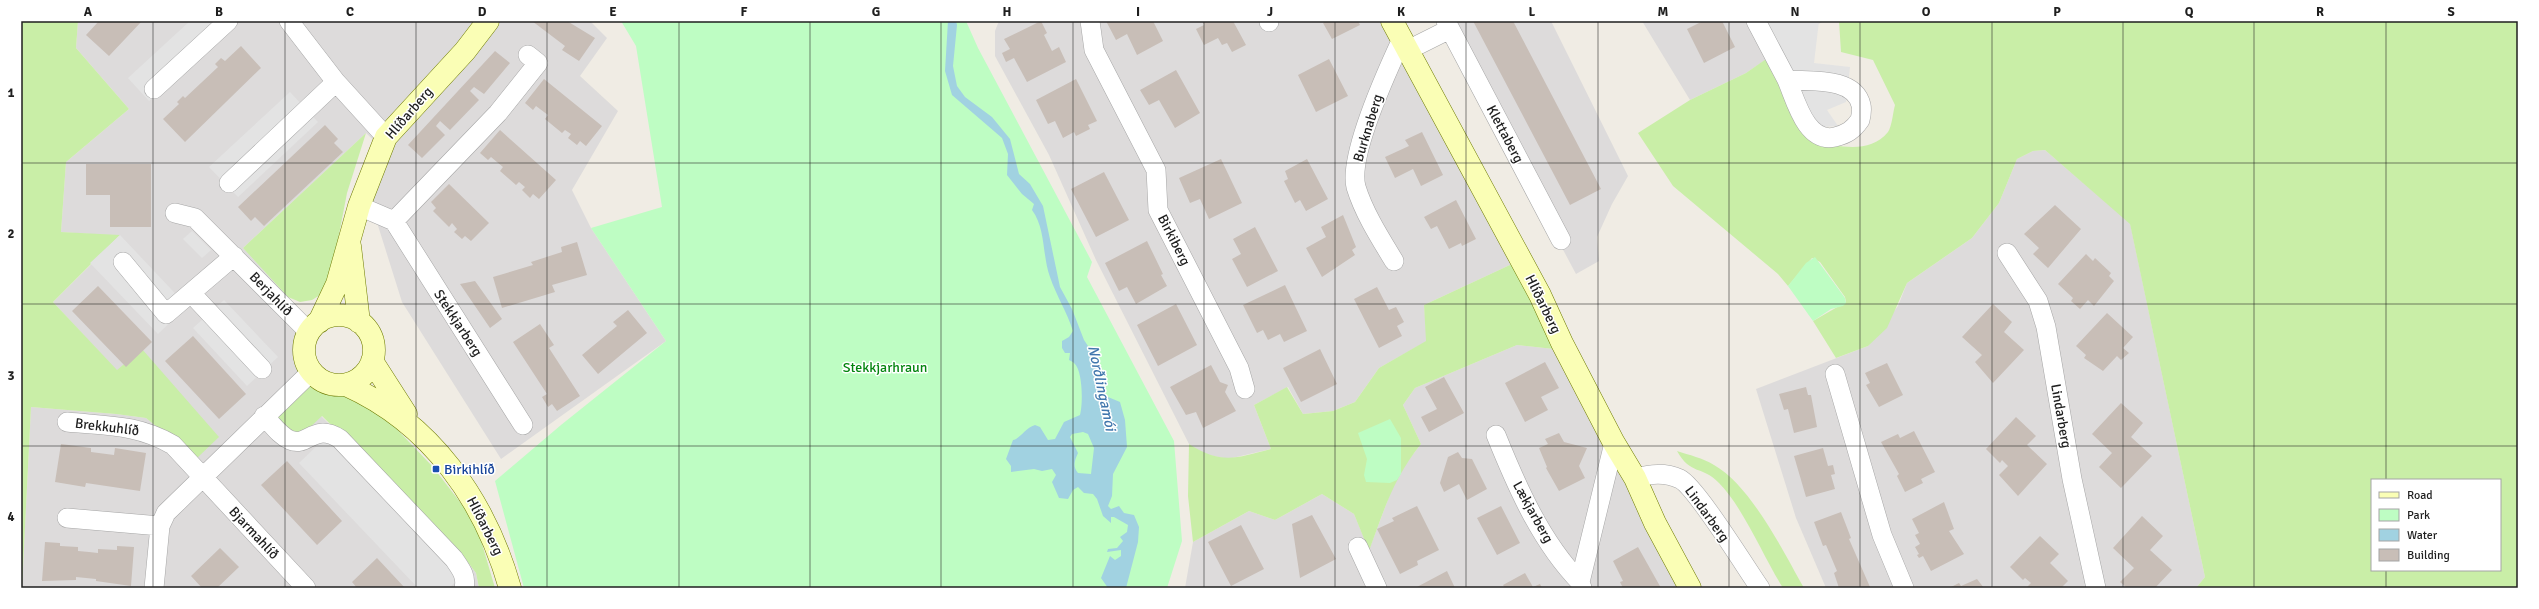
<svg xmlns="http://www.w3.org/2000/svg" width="2539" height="609" font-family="Signika,sans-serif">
<rect width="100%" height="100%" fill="#f0ece4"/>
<!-- residential -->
<path fill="#dddbdb" d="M78,21H590L607,38L580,76L618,111L572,190L591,228L666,341L501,459L402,302L369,197L387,153L366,133L243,248L288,297L303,326L304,369L275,406L321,416L460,552L476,573L479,588H22L31,407L116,414L146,418L196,458L141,349L117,371L53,302L120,236L61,232L66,162L129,109L76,48Z
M999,21H1398L1512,264L1424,305L1427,341L1379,368L1355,402L1333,411L1303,414L1288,387L1254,405L1271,449L1228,459L1204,454L1189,444L1096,260L1049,155L995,56V31Z
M1441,21H1551L1628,176L1612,204L1597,237L1599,261L1576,274Z
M1642,21H1823L1746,73L1690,100Z
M2045,150L2130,223L2205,577L2196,588H1826L1796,518L1756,389L1868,346L1898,306L1907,283L1972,238L1999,203L2017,159L2033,151Z
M1517,345L1554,349L1688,588H1185L1193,542L1249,511L1275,520L1322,494L1354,514L1369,550L1393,486L1404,466L1421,444L1403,405L1415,388Z"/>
<!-- grass -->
<path fill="#c9eea7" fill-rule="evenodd" d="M21,21H78L76,48L129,109L66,162L61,232L120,235L53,302L117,370L142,349L219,437L196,459L146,418L116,414L31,407L22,588Z
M1839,21H2518V588H2196L2205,577L2130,224L2045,150L2033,151L2017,159L1999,203L1972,238L1907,283L1887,328L1868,346L1836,358L1813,321L1846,302L1845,297L1820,262L1812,258L1788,286L1778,274L1673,186L1638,133L1690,100L1746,73L1769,57L1813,141C1838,146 1869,155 1888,132C1892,126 1893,112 1895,105L1873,60L1841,52ZM2372,480H2500V570H2372Z
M366,133L347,193L330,281L320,295L312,300L300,302L288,297L243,248Z
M1512,264L1554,349L1517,345L1415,388L1403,405L1421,444C1393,479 1384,510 1369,551L1354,514L1322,494L1275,520L1249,511L1193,542L1188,496L1189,444C1222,465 1236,458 1271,449L1254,405L1287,387L1303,414L1333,411L1355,402L1379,368L1426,341L1424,305Z
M313,385L330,387L366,397L433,467L470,515L480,537L495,588H479L476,573L460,552L322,416L303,434H291L275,420L297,393Z
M1677,451C1689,455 1703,458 1714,465C1751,486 1783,551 1804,588H1783C1764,558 1743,507 1719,483C1702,465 1691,476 1677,451Z"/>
<!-- park -->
<path fill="#befdc3" d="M621,21H966L978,48L1092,262L1087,277L1174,441L1182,541L1167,588H524L495,481L561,425L666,341L591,228L662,207L636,46Z
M1815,257L1845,298L1846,303L1843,306L1831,309L1813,321L1788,286L1806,263Z
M1390,419L1401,438V474L1397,480L1390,483L1366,482L1364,475L1367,459L1358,433Z"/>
<!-- parking -->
<path fill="#e3e3e3" d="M190,21H216L225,31L149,101L128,78Z
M1764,21H1819L1814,63L1850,67L1846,102L1827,110L1838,126L1822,127L1817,123L1807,107Z
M290,92L318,122L238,197L209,167Z
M192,231L211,250L202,258L183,239Z
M120,235L187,306L158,334L90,263Z
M224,300L278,357L247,386L193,328Z
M325,438L459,578L449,588H418L299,463Z"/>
<!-- water -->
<path fill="#a1d2e1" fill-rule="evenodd" d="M948,21H956L957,25L953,66L957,86L965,97L992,117L1010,139L1019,174L1030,184L1043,206L1060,287L1072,309L1084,340L1098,361L1093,367L1099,368L1098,387L1104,392L1096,393V398L1101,401L1108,397L1120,402L1125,420L1127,447L1113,474L1112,496L1108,506L1111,509L1119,506L1124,513L1134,515L1139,527L1138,542L1126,588H1108L1101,578L1110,556L1115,560L1121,556V550L1107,552L1108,549L1117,548L1123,541L1120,537L1127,532L1128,525L1114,517H1111V523L1103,516L1097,499L1093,494L1084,493L1078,487L1073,490L1068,499L1059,498L1052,482L1056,475L1052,469L1042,471L1034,469L1011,472V466L1006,459L1013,440C1020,439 1025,428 1035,425L1040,427L1048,440L1055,439L1064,422L1080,415C1083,405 1083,370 1074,363C1073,362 1071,361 1069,360L1070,353H1065L1062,348V341L1069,337L1073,331C1067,312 1056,295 1050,277C1042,255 1046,229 1032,210L1034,204L1022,194L1007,175L1008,154L1002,138L952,95L945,71ZM1083,432L1088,434L1094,448L1091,474L1078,473C1072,466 1075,460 1078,453L1070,437L1072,434Z"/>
<!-- building -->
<path fill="#c8beb7" d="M99,21H142L109,56L86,35Z
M532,21H567L595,38L579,61L562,50L565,46Z
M1041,21L1047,33L1044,35L1052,51L1059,47L1066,62L1027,82L1014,58L1006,62L1002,53L1010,49L1004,39Z
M1106,21H1153L1163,41L1137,55L1127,34L1116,40Z
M1202,21H1233L1246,45L1232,52L1227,43L1222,45L1218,38L1204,45L1196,29L1204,25Z
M1326,21H1358L1360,25L1332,39L1323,23Z
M1473,21H1513L1601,189L1570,205Z
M1703,21H1722L1735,47L1704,63L1687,29Z
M241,46L261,68L185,142L163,119L179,104L177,102L183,96L185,98L218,67L215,64L221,58L225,61Z
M495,51L510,63L484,94L474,87L470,91L479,100L450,130L440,121L436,126L445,135L422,158L408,145Z
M1329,59L1348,96L1316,112L1298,75Z
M1176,70L1200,113L1175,128L1159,100L1149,105L1140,90Z
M544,79L602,126L586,146L580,141L577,145L568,138L571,134L565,130L562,133L545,119L548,115L536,106L533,110L525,103Z
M1076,79L1097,121L1088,125L1090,129L1076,136L1074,132L1063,138L1055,121L1048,124L1036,100Z
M325,125L338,139L334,143L343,152L264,226L255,217L251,221L238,207Z
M500,130L556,180L539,199L533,194L530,198L522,190L525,187L519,182L516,185L500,171L503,167L491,157L488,160L480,153Z
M1422,132L1443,175L1421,186L1413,169L1395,178L1385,157L1409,146L1405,140Z
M1221,159L1242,203L1209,219L1200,199L1190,203L1179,178Z
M1307,159L1328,199L1306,211L1300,200L1295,203L1284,181L1288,179L1285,171Z
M86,164H151V227H110V195H86Z
M1104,172L1129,220L1096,237L1071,189Z
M449,184L489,223L471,241L465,236L462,239L454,232L457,229L452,223L449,227L433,211L436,208L431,202Z
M1456,200L1476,239L1462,246L1461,243L1449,249L1437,226L1431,229L1424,217Z
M2055,205L2081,229L2048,268L2033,254L2039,248L2024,234Z
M1343,215L1356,247L1352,250L1355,255L1322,277L1306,248L1326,237L1321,227Z
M1255,227L1278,271L1247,287L1232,259L1241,254L1233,239Z
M1147,241L1163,274L1161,275L1167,286L1136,304L1127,287L1119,291L1105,263Z
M577,242L587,275L552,285L555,292L502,308L493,277L533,265L531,262L562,252L561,247Z
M2086,254L2093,261L2095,258L2111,273L2109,276L2114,281L2094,306L2088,300L2080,309L2071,301L2073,298L2058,284Z
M475,281L502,319L490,328L460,284Z
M1285,285L1307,331L1284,342L1280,334L1268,340L1263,330L1257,333L1243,305Z
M98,286L152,342L126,367L72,311Z
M1377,287L1389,310L1396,307L1404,322L1397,326L1402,336L1379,348L1354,299Z
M1176,304L1197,345L1158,366L1137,325Z
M1993,304L2012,322L2004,332L2024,350L1993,383L1975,362L1982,355L1962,337Z
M628,310L647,333L598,374L582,355L617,326L613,322Z
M2107,313L2133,337L2123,348L2129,353L2121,360L2117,356L2103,371L2084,358L2086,355L2076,346Z
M540,324L554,345L549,348L580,396L557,411L552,404L548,407L542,397L547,394L513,342Z
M193,336L246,394L219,419L165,361Z
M1320,349L1337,384L1301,402L1283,368Z
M1545,362L1559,388L1541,397L1548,410L1525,422L1505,383Z
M1887,363L1903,395L1879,407L1866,385L1870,383L1865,373Z
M1211,365L1220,382L1228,385L1225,392L1236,411L1203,428L1196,412L1186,415L1170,387Z
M1444,377L1464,413L1429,432L1421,417L1437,409L1425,387Z
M1806,387L1808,395H1811L1817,427L1794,433L1788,409L1784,410L1779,394Z
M2121,403L2143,423L2131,437L2152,456L2121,488L2099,467L2112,453L2092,434Z
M2016,417L2036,436L2027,445L2047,464L2018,496L1999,475L2008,466L2002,460L2000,463L1986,449Z
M1914,431L1935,472L1921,479L1923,483L1905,492L1897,476L1899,474L1881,442L1898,434L1900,438Z
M1559,433L1564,442L1587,448L1579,466L1585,478L1559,491L1546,468L1547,467L1539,448L1548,444L1545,439Z
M61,444L91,448V452L114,455L115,448L146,453L140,491L86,483L85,487L55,482Z
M1823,448L1828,466L1833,465L1835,474L1831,475L1835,489L1806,497L1794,456Z
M1458,452L1462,458L1472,459L1487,489L1467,500L1459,484L1444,492L1440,483L1448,457Z
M287,461L342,521L317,545L261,485Z
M1944,502L1954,529L1949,531L1964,554L1931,571L1923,556L1919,558L1917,555L1919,554L1915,547L1920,544L1915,535L1919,533L1912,519Z
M1417,506L1439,550L1417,561L1418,565L1400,574L1377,529L1394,521L1392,518Z
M1501,506L1520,543L1497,555L1477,518Z
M1841,512L1851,538L1849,539L1870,587L1866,588H1839L1834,573L1837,571L1826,545L1823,546L1814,522Z
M1312,515L1336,559L1300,578L1292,524Z
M2142,516L2163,536L2150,550L2172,570L2155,588H2127L2120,582L2134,568L2113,548Z
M1241,525L1264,569L1231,586L1208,542Z
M2040,536L2059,554L2050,563L2068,581L2061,588H2026L2031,583L2025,578L2023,580L2010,567Z
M45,542L60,543V546L78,547V551L89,552L98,553V549L117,550V546L134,547L131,586L96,581V579L76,577V580L42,581Z
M1638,547L1661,588H1623L1620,582L1623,581L1613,561Z
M220,548L239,567L217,588H202L191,576Z
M377,558L405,588H357L352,582Z
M1447,571L1455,588H1415Z
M1525,573L1533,587L1540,584L1542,588H1505L1503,585Z
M1977,579L1984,588H1949L1959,583L1961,586Z"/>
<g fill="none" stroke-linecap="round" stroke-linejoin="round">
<!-- street casing -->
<g stroke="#a6a6a6" stroke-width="20">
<path id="street" d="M289,21L336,82L386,137
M1090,21L1094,50L1156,170L1158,210L1239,368L1245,389
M1269,21V22
M1756,21C1766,40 1776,59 1786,78C1795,97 1805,144 1835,137C1847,134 1853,130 1860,120C1861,116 1862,109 1861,105C1854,76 1809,82 1787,80
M1450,29L1561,240
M1408,50L1450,29L1446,21
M154,89L228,21
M229,183L336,82
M359,206L394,221L523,425
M175,213L195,218L309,332
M394,221L498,113L538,63L528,55
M2007,253L2038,301L2046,327L2072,479L2096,588
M1394,261C1380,238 1364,213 1356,187C1348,156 1388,69 1402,39
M123,262L166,314L234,256
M191,293L262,369
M1835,374L1882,535L1904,588
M264,416C272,424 280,436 290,440C308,448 313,422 340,439L454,559C460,568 467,576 464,588
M67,422C106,426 137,424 173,445L306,588
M1496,435C1517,487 1541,542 1580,582
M1635,478C1651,474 1664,472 1680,479C1696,487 1746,568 1760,588
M67,518L160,526
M1358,547L1377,588
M154,588L160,526L166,513L311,372
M1582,588L1580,582L1614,443"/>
</g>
<!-- secondary casing -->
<g stroke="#6e7b00" stroke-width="23">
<path id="secondary" d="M1392,21L1540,295L1562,343L1614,443L1635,478L1655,523L1690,588
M350,246L359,322
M304 350a35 35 0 1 1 70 0a35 35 0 1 1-70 0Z
M319,322L337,284L359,206L386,137L465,51L488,21
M372,361L406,414
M346,385C431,423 485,500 510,588"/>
</g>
<!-- street -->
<use href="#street" stroke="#fff" stroke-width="19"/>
<!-- secondary -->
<use href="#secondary" stroke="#fafeb5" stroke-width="22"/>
</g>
<!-- grid -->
<path fill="none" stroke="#1f1f1f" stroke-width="1" stroke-opacity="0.55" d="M153,21V588M285,21V588M416,21V588M547,21V588M679,21V588M810,21V588M941,21V588M1073,21V588M1204,21V588M1335,21V588M1466,21V588M1598,21V588M1729,21V588M1860,21V588M1992,21V588M2123,21V588M2254,21V588M2386,21V480M21,163H2518M21,304H2518M21,446H2518M2386,570V588"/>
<!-- markers -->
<rect fill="#1a4fb4" stroke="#fff" stroke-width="1.5" x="432" y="465" width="8" height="8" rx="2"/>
<g text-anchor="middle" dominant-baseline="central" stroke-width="3" stroke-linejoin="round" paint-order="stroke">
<!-- street labels -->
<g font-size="14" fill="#1f1f1f" stroke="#fff">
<text transform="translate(409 113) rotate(-49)">Hlíðarberg</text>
<text transform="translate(1368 128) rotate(-73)">Burknaberg</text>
<text transform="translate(1505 134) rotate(62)">Klettaberg</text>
<text transform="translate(1174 240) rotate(63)">Birkiberg</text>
<text transform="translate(271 294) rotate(46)">Berjahlíð</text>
<text transform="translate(1543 304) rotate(64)">Hlíðarberg</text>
<text transform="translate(458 323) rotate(57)">Stekkjarberg</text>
<text transform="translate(2061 416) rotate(80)">Lindarberg</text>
<text transform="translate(107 427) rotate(7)">Brekkuhlíð</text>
<text transform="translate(1533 512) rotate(61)">Lækjarberg</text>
<text transform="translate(1707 514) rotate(54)">Lindarberg</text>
<text transform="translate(485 526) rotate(63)">Hlíðarberg</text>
<text transform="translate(254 533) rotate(47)">Bjarmahlíð</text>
</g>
<!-- park labels -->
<g font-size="14" fill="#04850f" stroke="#fff">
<text x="885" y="367">Stekkjarhraun</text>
</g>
<!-- transit labels -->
<g font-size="14" fill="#164399" stroke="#fff" text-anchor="start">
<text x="444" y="469">Birkihlíð</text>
</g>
<!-- water labels -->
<g font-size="15" font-style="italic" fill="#4177ad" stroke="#fff">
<text transform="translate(1102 388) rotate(78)">Norðlingamói</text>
</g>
</g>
<!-- border -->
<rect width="2539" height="609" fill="none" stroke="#ffffff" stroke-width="44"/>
<!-- legend -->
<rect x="2371" y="479" width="130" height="92" fill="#ffffff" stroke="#a5a5a5"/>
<rect x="2379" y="492" width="20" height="6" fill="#fafeb5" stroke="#a5a5a5"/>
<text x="2407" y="499" font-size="12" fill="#1f1f1f">Road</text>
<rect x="2379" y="509" width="20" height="12" fill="#befdc3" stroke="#a5a5a5"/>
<text x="2407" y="519" font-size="12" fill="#1f1f1f">Park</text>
<rect x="2379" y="529" width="20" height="12" fill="#a1d2e1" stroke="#a5a5a5"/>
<text x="2407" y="539" font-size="12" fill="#1f1f1f">Water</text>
<rect x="2379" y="549" width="20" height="12" fill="#c8beb7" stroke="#a5a5a5"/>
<text x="2407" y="559" font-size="12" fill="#1f1f1f">Building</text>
<rect x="22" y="22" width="2495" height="565" fill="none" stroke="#1f1f1f" stroke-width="1.5"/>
<g font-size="13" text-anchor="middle" font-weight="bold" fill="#1f1f1f">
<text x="88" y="16">A</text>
<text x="219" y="16">B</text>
<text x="350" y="16">C</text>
<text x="482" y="16">D</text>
<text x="613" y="16">E</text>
<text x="744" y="16">F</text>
<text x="876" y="16">G</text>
<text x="1007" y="16">H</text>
<text x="1138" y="16">I</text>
<text x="1270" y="16">J</text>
<text x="1401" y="16">K</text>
<text x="1532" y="16">L</text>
<text x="1663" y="16">M</text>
<text x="1795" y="16">N</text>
<text x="1926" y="16">O</text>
<text x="2057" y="16">P</text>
<text x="2189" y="16">Q</text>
<text x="2320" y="16">R</text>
<text x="2451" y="16">S</text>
<text x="11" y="97">1</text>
<text x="11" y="238">2</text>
<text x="11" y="380">3</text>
<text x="11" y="521">4</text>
</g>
</svg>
